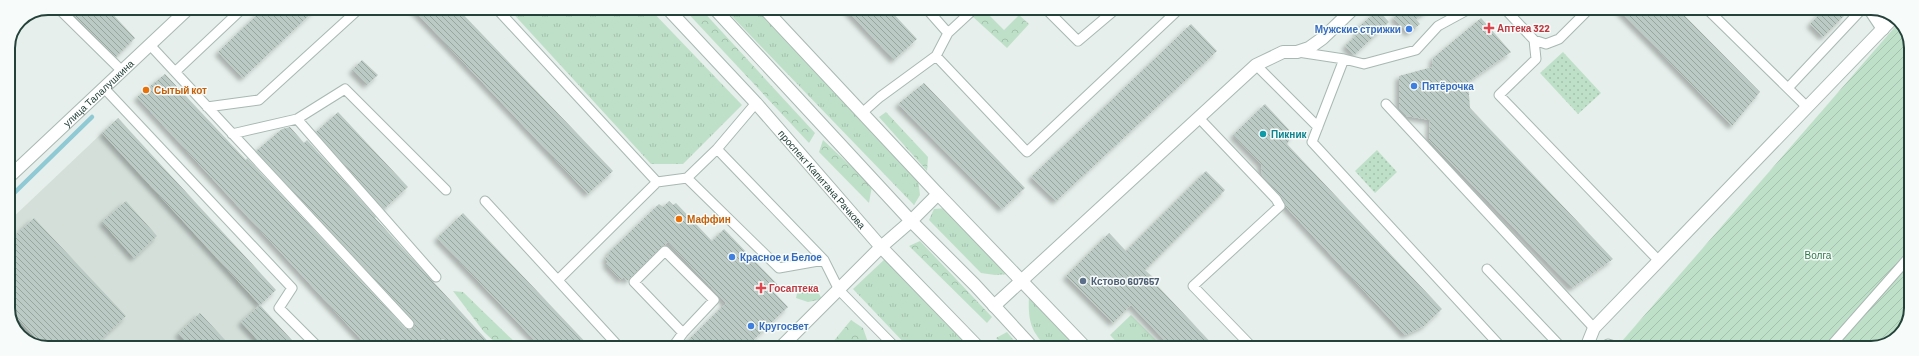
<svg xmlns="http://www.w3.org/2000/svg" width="1919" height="356" font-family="Barlow,sans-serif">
<defs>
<pattern id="grass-tufts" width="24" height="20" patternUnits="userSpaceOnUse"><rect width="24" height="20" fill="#bfe0c8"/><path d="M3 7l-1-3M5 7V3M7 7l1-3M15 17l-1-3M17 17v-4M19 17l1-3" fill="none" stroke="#a4c1ad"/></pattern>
<pattern id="forest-crowns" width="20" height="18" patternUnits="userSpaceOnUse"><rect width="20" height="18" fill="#bfe0c8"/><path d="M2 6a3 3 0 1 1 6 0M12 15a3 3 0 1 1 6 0" fill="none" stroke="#a4c1ad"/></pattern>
<pattern id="park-dots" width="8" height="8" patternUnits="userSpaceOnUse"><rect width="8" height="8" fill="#bfe0c8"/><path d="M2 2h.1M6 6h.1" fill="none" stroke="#a4c1ad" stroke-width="1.8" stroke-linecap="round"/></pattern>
<pattern id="garden-furrows" width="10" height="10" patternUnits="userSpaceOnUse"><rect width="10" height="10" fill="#bfe0c8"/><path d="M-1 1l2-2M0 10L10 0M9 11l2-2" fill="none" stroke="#a4c1ad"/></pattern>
<pattern id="building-back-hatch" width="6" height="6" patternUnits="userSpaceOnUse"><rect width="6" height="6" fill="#bbcac4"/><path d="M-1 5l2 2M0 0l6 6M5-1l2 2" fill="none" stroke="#98a6a0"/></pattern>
<filter id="shadow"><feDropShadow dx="-3.5" dy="3.5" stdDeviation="2" flood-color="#0004"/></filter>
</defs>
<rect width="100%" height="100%" fill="#e6efeb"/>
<!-- built -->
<path fill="#d4dfda" d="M102,133L260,305L242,322L265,348H42L19,336L8,313V222Z"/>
<!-- grass -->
<path fill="url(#grass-tufts)" d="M508,8H649L742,105L683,164H651Z
M724,8H756L918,179L920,195L914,205Z
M946,208L1010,274L995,275L981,273L929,220L934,209Z
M886,258L971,348H909L853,289Z
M1029,296L1079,348H1047C1030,330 1028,320 1029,296Z
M1131,315L1164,348H1122L1110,335Z"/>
<!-- forest -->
<path fill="url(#forest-crowns)" d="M683,8H700L815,133L809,143Z
M979,8H995L989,15L1004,30L1019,15L1029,24L1007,48L972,16Z
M886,112L928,157L927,171L879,117Z
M823,140L872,186L869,203L819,152Z
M920,241L992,317L987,323L909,246Z
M813,284L822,299L808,302L796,298L799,285Z
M453,291L463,292L521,348H501L484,332Z
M851,320L863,328L870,348H820L832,343Z
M1007,332L1020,348H1006L996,338Z"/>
<!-- park -->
<path fill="url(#park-dots)" d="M1563,52L1601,93L1578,114L1540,73Z
M1377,150L1397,172L1375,193L1355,171Z"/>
<!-- garden -->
<path fill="url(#garden-furrows)" d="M1900,21L1911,43V314L1898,338L1872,348H1616Z"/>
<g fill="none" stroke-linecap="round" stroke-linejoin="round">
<!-- stream -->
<path stroke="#8ec9d4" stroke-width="4.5" d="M8,199L92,117"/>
</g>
<!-- building -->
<path fill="url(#building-back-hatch)" filter="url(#shadow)" d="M67,8H107L135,38L116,57Z
M264,8H317L243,78L218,52Z
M412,8H457L613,171L588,194Z
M845,8H888L917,39L894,60Z
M1405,8H1431L1416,19L1420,24L1409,33L1393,18Z
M1617,8H1677L1760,92L1732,126Z
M1825,8H1837L1844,16L1823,37L1810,24Z
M1378,10L1389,22L1354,55L1345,46L1359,32L1356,29Z
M1481,18L1511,52L1468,82L1470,108L1613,259L1572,288L1429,140L1430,120L1406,116L1399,109V76L1432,67L1433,58Z
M1191,24L1217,51L1056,201L1031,177Z
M362,60L378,75L367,85L352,70Z
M165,74L246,160L247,158L405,328L410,330L413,328L415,323L413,320L256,151L282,129L290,127L304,143L307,140L376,217L375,218L494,348H448L449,342L444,338L439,340L433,348H369L137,97Z
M924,83L1025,188L1002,209L898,104Z
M1265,104L1293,134L1287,144L1442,309L1424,326L1405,335L1286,207L1280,195L1262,175L1261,164L1233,135Z
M338,112L408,187L384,209L316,132Z
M118,118L276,290L260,305L102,133Z
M1206,171L1225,190L1145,270L1156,280L1154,282L1216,348H1172L1131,305L1113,323L1066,276L1109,233L1126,251Z
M126,201L157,236L134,258L102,222Z
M669,201L673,205L676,203L712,241L724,229L778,285L772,290L788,307L745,348H680L726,303L668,242L627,281L624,277L621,280L606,264L608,262L605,258L609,255L608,253L659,204L663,207Z
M463,213L591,348H542L437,238Z
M34,218L126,316L92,348H45L8,308V242Z
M260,305L299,348H265L241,322Z
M200,313L226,341L219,348H192L178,334Z"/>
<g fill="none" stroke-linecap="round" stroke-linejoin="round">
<!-- service casing -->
<g stroke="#a8b8b2" stroke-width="11">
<path id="service" d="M58,8L122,71
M496,8L657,182L687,178L779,268L824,260
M926,8L948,33
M1045,8L1078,41L1117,8
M1504,8L1534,40L1536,59L1499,95L1659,261
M1706,8L1807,107
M1534,40L1546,44L1559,39L1590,8
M150,45L409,324
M1298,52L1344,59L1364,64L1416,50L1438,26L1471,8
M936,56L1027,152L1176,12
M1344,59L1312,142L1502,348
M1256,65L1318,127
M175,72L243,8
M104,88L292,288L279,308L319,348
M1788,88L1863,8
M756,103L717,149L824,260L839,290L896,348
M1386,104L1594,328
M207,107L259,100L360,8
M862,113L880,97L936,56L948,33L975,8
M1199,118L1276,199L1280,206L1193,286L1253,348
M297,119L436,277
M232,134L297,119L345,89L446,190
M687,178L717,149
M485,201L620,348
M1487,269L1562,348
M558,280L657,182
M789,339L798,348
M439,348L443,344
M672,348L683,333L714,300L665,251L634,282L683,333
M1601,348L1608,344L1621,348
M1829,348L1911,255"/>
</g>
<!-- minor casing -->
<g stroke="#a8b8b2" stroke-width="14">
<g id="minor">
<path d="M764,8L938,194L911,221L881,247L780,348"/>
<path d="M1869,8L1883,29"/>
<path id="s1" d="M8,178L189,8"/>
<path d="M938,194L1086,348"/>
<path d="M994,306L1256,65L1283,52H1297L1309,48L1323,38L1354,8"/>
<path d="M1586,348L1594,328L1894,17"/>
</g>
</g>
<!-- tertiary casing -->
<g stroke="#a8b8b2" stroke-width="14">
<g id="tertiary">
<path id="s2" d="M667,8L756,103L881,247L979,348"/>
<path d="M714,8L911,221L975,285L1033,348"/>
</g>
</g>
<!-- service -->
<use href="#service" stroke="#fff" stroke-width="9"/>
<!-- minor -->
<use href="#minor" stroke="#fff" stroke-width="12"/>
<!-- tertiary -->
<use href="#tertiary" stroke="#fff" stroke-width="12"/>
</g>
<!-- markers -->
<g fill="#e0444e" stroke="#f7fbf9" stroke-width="1.5">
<path d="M1487 22h4v4h4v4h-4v4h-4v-4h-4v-4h4z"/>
<path d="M759 282h4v4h4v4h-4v4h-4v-4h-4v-4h4z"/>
</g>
<g fill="#3f7fe0" stroke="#f7fbf9" stroke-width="1.5">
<circle cx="1409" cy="29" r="4"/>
<circle cx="1414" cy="86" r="4"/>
<circle cx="732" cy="257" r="4"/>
<circle cx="751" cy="326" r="4"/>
</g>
<g fill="#e8710a" stroke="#f7fbf9" stroke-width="1.5">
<circle cx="146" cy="90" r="4"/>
<circle cx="679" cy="219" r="4"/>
</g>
<circle fill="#0f9aa8" stroke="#f7fbf9" stroke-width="1.5" cx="1263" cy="134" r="4"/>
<circle fill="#5c6f8a" stroke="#f7fbf9" stroke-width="1.5" cx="1083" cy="281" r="4"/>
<g text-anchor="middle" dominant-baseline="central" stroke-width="3" stroke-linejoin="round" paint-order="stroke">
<!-- health labels -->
<g font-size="10" font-weight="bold" fill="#be3a42" stroke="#f7fbf9" text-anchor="start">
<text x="1497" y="28">Аптека 322</text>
<text x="769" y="288">Госаптека</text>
</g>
<!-- shop labels -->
<g font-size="10" font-weight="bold" fill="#366cbe" stroke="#f7fbf9" text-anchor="start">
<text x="1401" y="29" text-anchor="end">Мужские стрижки</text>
<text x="1422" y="86">Пятёрочка</text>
<text x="740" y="257">Красное и Белое</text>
<text x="759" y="326">Кругосвет</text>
</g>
<!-- food labels -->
<g font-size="10" font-weight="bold" fill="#c56008" stroke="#f7fbf9" text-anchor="start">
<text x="154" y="90">Сытый кот</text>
<text x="687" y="219">Маффин</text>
</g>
<!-- street labels -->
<g font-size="10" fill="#24423a" stroke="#f7fbf9">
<text stroke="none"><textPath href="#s1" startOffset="124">улица Талалушкина</textPath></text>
<text stroke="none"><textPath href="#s2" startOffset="231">проспект Капитана Рачкова</textPath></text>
</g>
<!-- culture labels -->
<g font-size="10" font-weight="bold" fill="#0d838f" stroke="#f7fbf9" text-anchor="start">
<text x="1271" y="134">Пикник</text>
</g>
<!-- park labels -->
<g font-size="10" fill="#2d7a4b" stroke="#f7fbf9">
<text x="1818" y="255">Волга</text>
</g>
<!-- service labels -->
<g font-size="10" font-weight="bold" fill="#4e5e75" stroke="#f7fbf9" text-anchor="start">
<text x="1091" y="281">Кстово 607657</text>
</g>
</g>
<!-- crop -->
<path d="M0 0H1919V356H0ZM48 15H1871A33 33 0 0 1 1904 48V308A33 33 0 0 1 1871 341H48A33 33 0 0 1 15 308V48A33 33 0 0 1 48 15Z" fill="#f7fbf9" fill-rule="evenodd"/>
<path fill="none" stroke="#24423a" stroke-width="2" d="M48 15H1871A33 33 0 0 1 1904 48V308A33 33 0 0 1 1871 341H48A33 33 0 0 1 15 308V48A33 33 0 0 1 48 15Z"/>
</svg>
